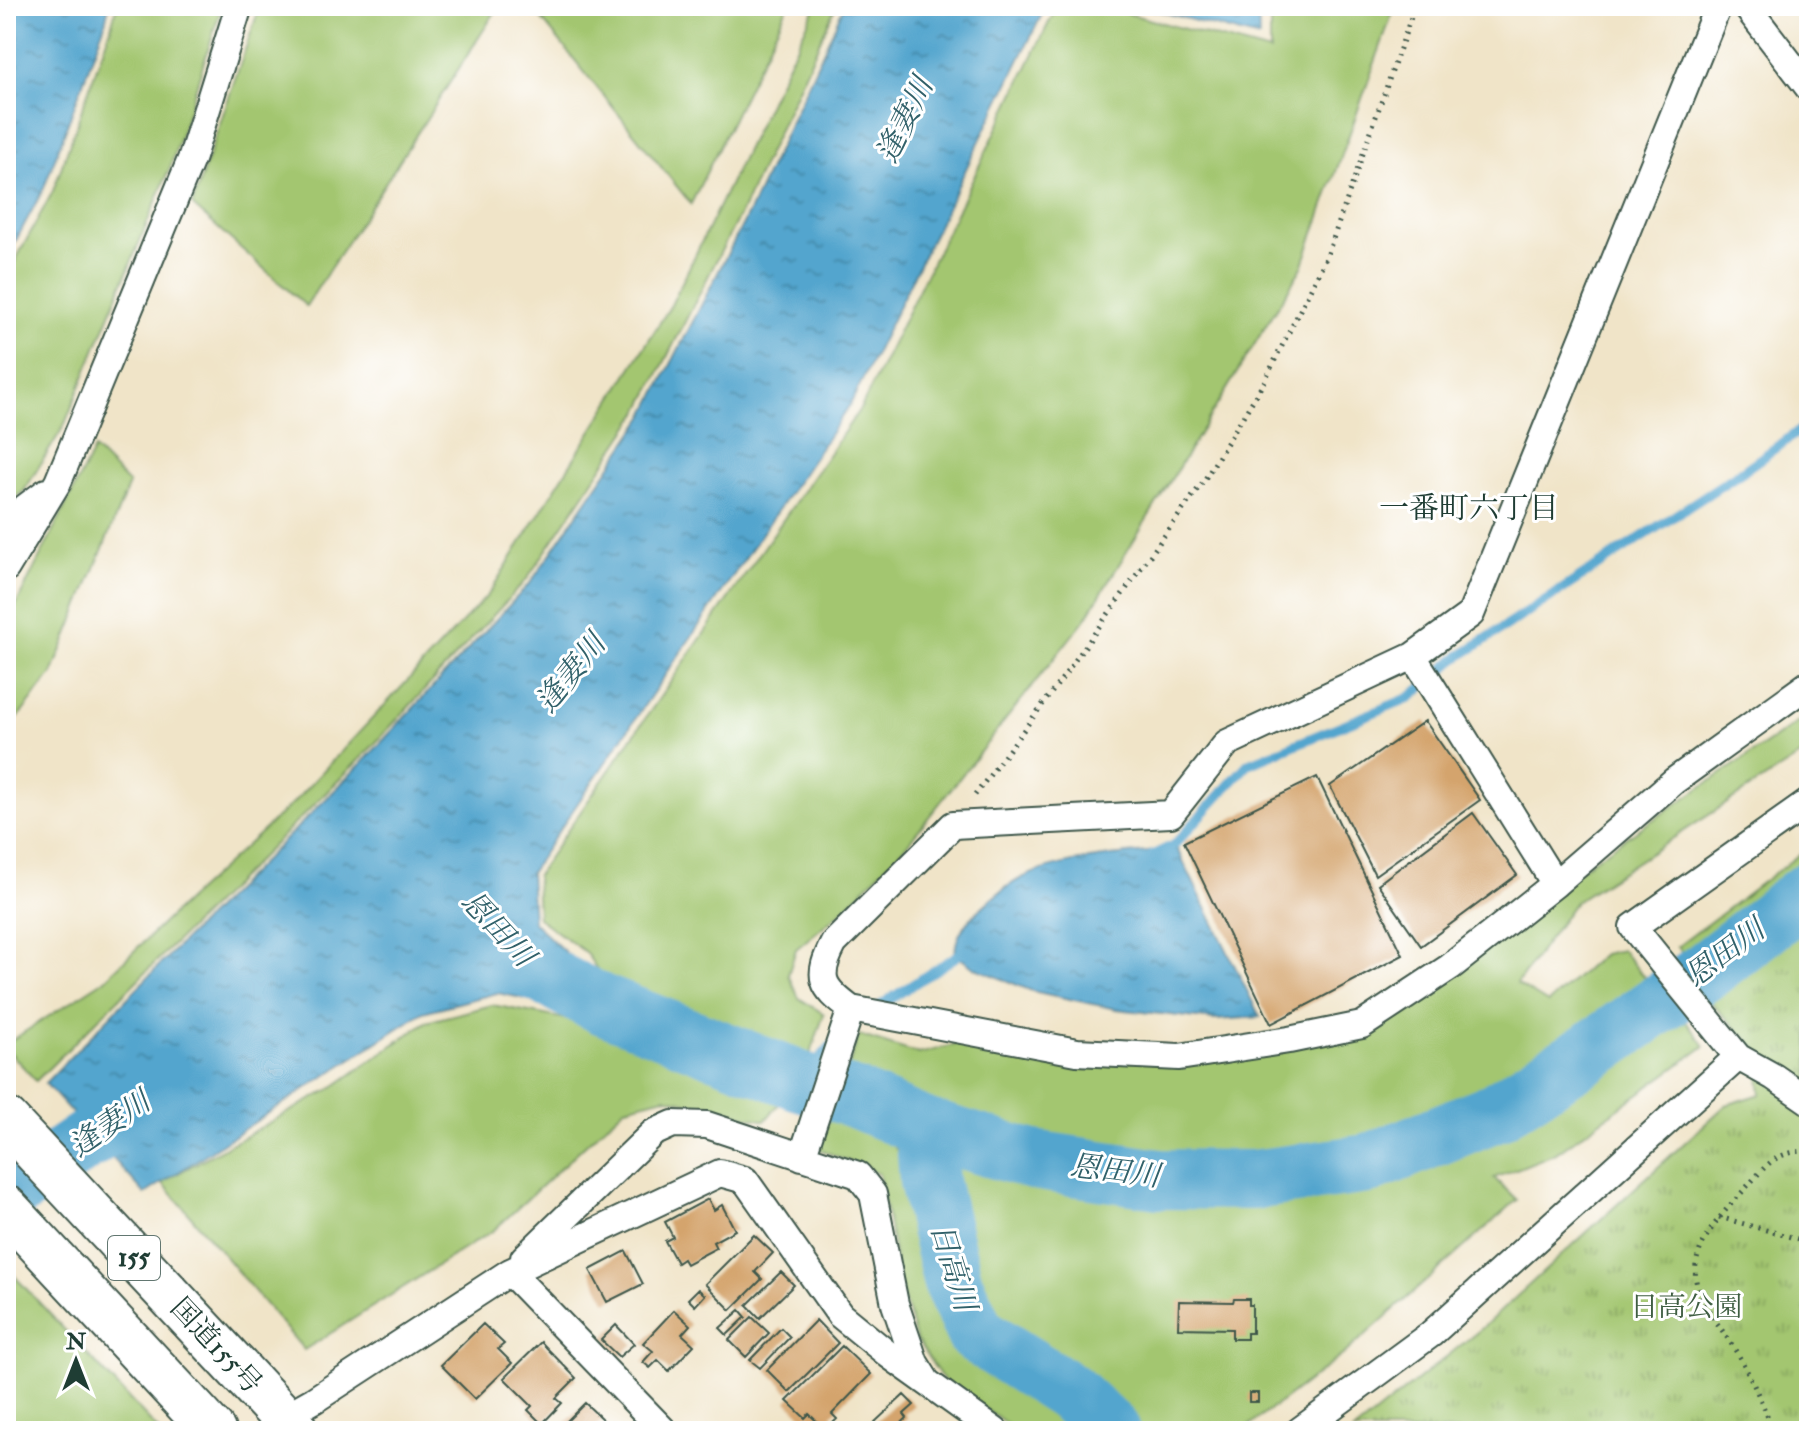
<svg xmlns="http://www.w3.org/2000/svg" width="1815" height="1437" font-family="'IM FELL Double Pica','Noto Serif JP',serif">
<defs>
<pattern id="park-tufts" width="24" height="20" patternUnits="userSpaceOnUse" patternTransform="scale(2)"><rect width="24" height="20" fill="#a3c670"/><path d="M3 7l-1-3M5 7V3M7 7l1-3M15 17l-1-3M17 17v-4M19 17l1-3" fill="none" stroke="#84a25d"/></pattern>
<pattern id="water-ripples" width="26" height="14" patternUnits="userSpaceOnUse" patternTransform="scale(2)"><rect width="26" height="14" fill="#52a5ce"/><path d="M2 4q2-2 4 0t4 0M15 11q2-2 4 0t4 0" fill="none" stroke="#4388a8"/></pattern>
</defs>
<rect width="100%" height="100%" fill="#fff"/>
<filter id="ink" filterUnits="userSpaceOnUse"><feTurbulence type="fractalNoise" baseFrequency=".0125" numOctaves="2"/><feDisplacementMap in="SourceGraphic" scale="16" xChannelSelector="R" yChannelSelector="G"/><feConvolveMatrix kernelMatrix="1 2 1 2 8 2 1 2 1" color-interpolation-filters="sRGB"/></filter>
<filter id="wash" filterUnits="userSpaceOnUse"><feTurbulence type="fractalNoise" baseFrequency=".006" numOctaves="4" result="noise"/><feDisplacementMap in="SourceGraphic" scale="32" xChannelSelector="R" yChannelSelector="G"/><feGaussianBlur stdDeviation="1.8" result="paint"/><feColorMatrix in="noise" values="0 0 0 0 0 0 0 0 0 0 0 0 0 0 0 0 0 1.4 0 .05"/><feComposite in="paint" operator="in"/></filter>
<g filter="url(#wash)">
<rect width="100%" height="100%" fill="#f0e4c8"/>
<!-- grass -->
<path fill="#a3c670" stroke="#618252" stroke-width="2" d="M117,6H222L171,165L64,426L24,491L6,504V278L53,191L111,27Z
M260,6H499L306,306L192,205Z
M531,6H788L691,204Z
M816,6H836L743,208L639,412L527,579L368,751L36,1081L6,1048V1044L103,981L186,901L293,803L488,595L671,305Z
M1057,6H1100L1270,52V6H1395L1302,267L1086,618L905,847L843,910L796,949L788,975L799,998L824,1014L807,1065L728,1034L616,997L585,952L538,918L536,876L862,406Z
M94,449L129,484L52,674L6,733V620L12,613Z
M1809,715V750L1575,902L1517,984L1548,1003L1603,954L1622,950L1648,982L1521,1068L1432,1113L1359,1138L1282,1151L1225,1155L1132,1150L1061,1138L955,1109L847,1071L859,1035L919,1054L965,1042L1079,1062L1366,1031L1590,862Z
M1809,847V871L1691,963L1677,947Z
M492,1005L619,1029L789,1092L765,1121L665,1097L626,1107L494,1230L304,1350L162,1182L329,1090L426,1022Z
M1684,1018L1705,1046L1556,1153L1494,1178L1517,1200L1344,1354L1242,1431H1127L993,1332L962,1280L938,1153L1060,1190L1167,1204L1285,1201L1375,1184L1478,1147L1559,1105Z
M829,1119L886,1137L907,1162L934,1285L946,1321L973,1360L1073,1431H1017L944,1381L916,1339L900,1285L879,1174L819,1149Z
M6,1267L159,1431H6Z"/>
<!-- park -->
<path fill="url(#park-tufts)" stroke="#618252" stroke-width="2" d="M1809,923V1431H1354L1481,1329L1726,1105L1761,1094L1756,1048L1705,997Z"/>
<!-- water -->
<path fill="url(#water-ripples)" stroke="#387181" stroke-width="2" d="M6,6H109L105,23L44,188L6,259Z
M844,6H1046L851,403L530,873L533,922L600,985L582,1010L497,993L423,1012L145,1194L45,1083L183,941L363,762L531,582L644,417L751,208Z
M1139,6H1258L1259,38Z
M1177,849L1260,1017L1215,1020L1116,1009L1032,991L973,967L956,955C953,941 963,927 972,917C986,903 1003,888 1020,879C1059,858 1132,854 1177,849Z"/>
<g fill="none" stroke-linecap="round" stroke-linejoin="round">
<!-- stream -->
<path stroke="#52a5ce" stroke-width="10" d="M1151,856L1174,845L1248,764L1411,697L1454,660L1743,471L1809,424
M875,1009L966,950
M800,1081L830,1047"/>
<!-- river -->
<path stroke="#52a5ce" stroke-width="60" d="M519,959L525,966L601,1004L800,1081L857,1099L925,1128L1033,1160L1159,1179L1252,1180L1368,1164L1495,1112L1602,1044L1707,970L1809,891
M925,1128L929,1181L953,1283L976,1334L1070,1393L1111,1431
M6,1196L160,1089"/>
</g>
<g id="blocks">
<!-- building -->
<path fill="#d4a46d" d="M1425,721L1480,800L1375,875L1330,786Z
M1317,777L1403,955L1271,1024L1184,842Z
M1473,813L1517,875L1421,946L1378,884Z
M708,1199L714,1210L722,1205L735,1230L713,1242L716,1248L686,1264L683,1259L677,1263L665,1241L673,1237L665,1222Z
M754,1235L773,1253L755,1272L762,1279L731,1310L705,1284Z
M626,1251L643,1284L607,1302L590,1270Z
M781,1272L794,1285L760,1318L747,1305Z
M698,1289L705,1295L695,1306L688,1299Z
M1234,1299H1249V1305H1252V1333H1247V1339H1232V1329L1178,1328L1179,1301L1233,1302Z
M674,1310L690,1325L682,1334L694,1345L669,1371L658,1360L650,1368L643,1362L653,1351L643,1343Z
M740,1310L746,1317L727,1335L720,1328Z
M752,1317L769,1333L746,1357L729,1340Z
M816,1320L838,1343L789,1392L767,1370Z
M483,1324L504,1344L498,1349L512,1363L475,1399L441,1365Z
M616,1325L634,1344L619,1357L601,1340Z
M781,1328L790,1337L760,1368L750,1360Z
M541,1342L576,1378L556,1398L562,1403L542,1424L528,1410L532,1406L504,1378Z
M842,1346L871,1374L832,1414L837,1419L826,1430L809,1414L805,1418L787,1401Z
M1249,1393H1258V1402H1249Z
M904,1395L914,1405L904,1414L907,1418L893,1431H883L875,1422Z
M585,1403L603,1420L592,1431H557Z"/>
</g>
</g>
<g filter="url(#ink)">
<use href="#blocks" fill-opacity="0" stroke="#3e564a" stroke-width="2"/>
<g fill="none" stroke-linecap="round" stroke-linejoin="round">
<!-- street casing -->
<g stroke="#3e564a" stroke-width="30">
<path id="street" d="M1746,6L1809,88
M6,522L46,492
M6,568L58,482L192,157L239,6
M1413,656L1471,614L1718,6
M1809,802L1633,927L1738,1057L1774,1077L1809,1101
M1555,884L1413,656L1227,743L1171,814L953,825L834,943C816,977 821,987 851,1009L1077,1052L1179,1057L1289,1040L1362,1025L1450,967L1555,884L1674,781L1809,684
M802,1157L851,1009
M524,1258L653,1133L673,1124L707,1125L858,1175L873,1194L895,1304L915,1363L925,1379
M510,1272L664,1431
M284,1417L314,1400L510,1272L720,1173L745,1180L840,1315L889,1355L995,1431
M1299,1431L1431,1334L1738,1057"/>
</g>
<!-- highway casing -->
<g stroke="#3e564a" stroke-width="48">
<path id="highway" d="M6,1120L296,1431
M6,1208L213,1431"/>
</g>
<!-- path -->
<path stroke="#3e564a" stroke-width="5" stroke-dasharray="2 6" stroke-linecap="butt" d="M975,795L1061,680L1205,479L1264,382L1327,256L1415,6
M1719,1217L1809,1242
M1774,1431C1762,1405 1752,1377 1737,1353C1726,1334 1710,1316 1701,1296C1681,1256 1719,1217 1744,1190C1766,1166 1774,1151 1809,1151"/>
<!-- street -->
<use href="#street" stroke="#fff" stroke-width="26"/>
<!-- highway -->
<use href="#highway" stroke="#fff" stroke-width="44"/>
</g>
</g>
<g text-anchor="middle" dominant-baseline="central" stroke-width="6" stroke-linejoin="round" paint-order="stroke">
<!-- shield labels -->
<rect fill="#fff" stroke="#627771" stroke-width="2" x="108" y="1236" width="52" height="44" rx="6"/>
<g font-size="26" font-weight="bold" fill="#1f3d34">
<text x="134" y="1258">155</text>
</g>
<!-- park labels -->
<g font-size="28" fill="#405f43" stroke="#fff">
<text x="1686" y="1307">日高公園</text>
</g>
<!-- street labels -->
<g font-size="28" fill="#1f3d34" stroke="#fff">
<text transform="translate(216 1346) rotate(47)">国道155号</text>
</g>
<!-- water labels -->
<g font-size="30" font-style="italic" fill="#31616a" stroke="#fff">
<text transform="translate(905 120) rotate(-64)">逢妻川</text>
<text transform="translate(571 673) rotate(-51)">逢妻川</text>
<text transform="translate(498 929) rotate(47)">恩田川</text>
<text transform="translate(1725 953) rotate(-37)">恩田川</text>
<text transform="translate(110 1124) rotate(-35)">逢妻川</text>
<text transform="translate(1115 1171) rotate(7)">恩田川</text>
<text transform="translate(953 1267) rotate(73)">日高川</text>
</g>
<!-- neighbourhood labels -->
<g font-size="30" fill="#1f3d34" stroke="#fff">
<text x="1469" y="508">一番町六丁目</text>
</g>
</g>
<!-- margin -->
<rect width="1815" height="1437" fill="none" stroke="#fff" stroke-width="32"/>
<!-- north arrow -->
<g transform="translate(76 1361)" stroke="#ffffff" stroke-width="6" paint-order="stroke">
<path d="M0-6L14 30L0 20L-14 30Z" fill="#1f3d34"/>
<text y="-12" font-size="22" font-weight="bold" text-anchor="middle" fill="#1f3d34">N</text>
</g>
</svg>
